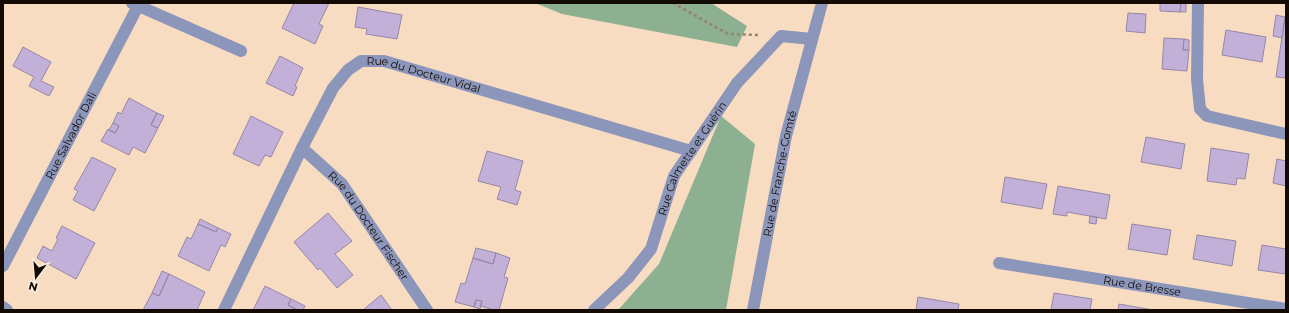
<svg xmlns="http://www.w3.org/2000/svg" width="1289" height="313" font-family="Montserrat,sans-serif">
<rect width="100%" height="100%" fill="#f8dcc2"/>
<!-- forest -->
<path fill="#8cb090" d="M535,3H711L747,26L737,47L562,14Z
M721,116L755,144L726,310H618L659,264Z"/>
<!-- building -->
<path fill="#c3b0d9" stroke="#9587a5" d="M294,3H329L319,24L323,26L315,44L282,28Z
M1160,3H1181L1180,12L1160,11Z
M1181,3H1186V12H1180Z
M358,7L402,15L397,39L366,34L367,29L355,27Z
M1128,13L1146,14L1145,33L1126,31Z
M1276,15L1285,17L1282,38L1273,36Z
M1285,17H1286V78L1276,77Z
M1226,30L1266,37L1262,62L1222,55Z
M1164,38L1184,39L1183,50H1189L1187,71L1162,69Z
M1184,39L1189,40V50H1183Z
M23,47L51,62L41,81L54,87L49,96L29,86L34,77L13,66Z
M280,56L303,68L295,86L297,87L293,96L266,83Z
M129,98L157,113L151,125L158,128L145,153L133,147L129,155L101,141L108,129L115,133L119,126L113,123L118,112L121,114Z
M157,113L164,116L158,128L151,125Z
M251,116L283,132L271,157L265,155L259,166L233,154Z
M113,123L119,126L115,133L109,130Z
M1146,137L1185,144L1181,169L1141,162Z
M1211,148L1249,154L1245,179L1237,178L1236,185L1207,181Z
M487,151L523,161L515,190L521,192L517,205L497,199L501,187L478,181Z
M92,157L116,169L94,211L73,200L78,191L74,189Z
M1277,159L1286,161V186L1273,183Z
M1005,177L1047,184L1042,209L1001,202Z
M1058,186L1110,195L1106,219L1067,212V216L1053,214Z
M328,213L352,241L335,254L353,275L337,288L320,268L318,270L294,242Z
M1090,216L1097,217L1096,224L1089,223Z
M200,219L218,228L216,232L198,224Z
M198,224L216,232L218,228L231,234L225,247L221,245L209,271L178,256L187,237L191,239Z
M1132,224L1171,230L1167,255L1128,249Z
M62,226L95,243L76,279L37,258L43,246L52,251L58,239L56,238Z
M1197,235L1236,241L1232,266L1193,259Z
M1262,245L1286,249V274L1258,270Z
M476,248L496,253L493,264L473,258Z
M496,253L510,258L504,277L508,278L499,310H494L480,306L482,301L476,300L474,307L455,302L461,283L465,284L473,258L493,264Z
M162,271L169,274L159,296L152,293Z
M169,274L205,292L197,310H143L152,293L159,296Z
M265,286L291,299L288,305L297,310H253Z
M1054,293L1092,299L1090,310H1051Z
M381,295L392,310H363Z
M918,297L959,304L958,310H916Z
M291,299L305,306L303,310H297L288,305Z
M476,300L482,301L480,309L474,307Z
M1119,304L1153,310H1118Z"/>
<g fill="none" stroke-linecap="round" stroke-linejoin="round">
<!-- path -->
<path stroke="#968270" stroke-width="2.5" stroke-dasharray="3 3" stroke-linecap="butt" d="M673,3L728,34L758,35"/>
<!-- minor -->
<g stroke="#8b96ba" stroke-width="12">
<path d="M132,3L241,51"/>
<path d="M1198,3L1197,79L1200,109L1207,116L1286,134"/>
<path id="s1" d="M302,148L342,184L427,310"/>
<path id="s2" d="M999,263L1286,309"/>
<path id="s3" d="M3,266L138,6"/>
<path d="M3,307L7,310"/>
<path id="s4" d="M224,310L302,148L333,88L348,70L361,61H384L691,151"/>
<path id="s5" d="M594,310L628,278L651,249L674,176L737,83L781,36L812,39"/>
<path id="s6" d="M753,310L786,136L822,3"/>
</g>
</g>
<g text-anchor="middle" dominant-baseline="central" stroke-width="3.5" stroke-linejoin="round" paint-order="stroke">
<!-- street labels -->
<g font-size="11" fill="#130a03" stroke="#fcebdc">
<text stroke="none"><textPath href="#s4" startOffset="351">Rue du Docteur Vidal</textPath></text>
<text stroke="none"><textPath href="#s3" startOffset="147">Rue Salvador Dali</textPath></text>
<text stroke="none"><textPath href="#s5" startOffset="184">Rue Calmette et Guérin</textPath></text>
<text stroke="none"><textPath href="#s6" startOffset="139">Rue de Franche-Comté</textPath></text>
<text stroke="none"><textPath href="#s1" startOffset="103">Rue du Docteur Fischer</textPath></text>
<text stroke="none"><textPath href="#s2" startOffset="145">Rue de Bresse</textPath></text>
</g>
</g>
<!-- border -->
<rect width="1289" height="313" fill="none" stroke="#130a03" stroke-width="8"/>
<!-- north arrow -->
<g transform="translate(36 277) rotate(196)" stroke="#fcebdc" stroke-width="3" paint-order="stroke">
<path d="M0-3L7 15L0 10L-7 15Z" fill="#130a03"/>
<text y="-6" font-size="11" font-weight="bold" text-anchor="middle" fill="#130a03">N</text>
</g>
</svg>
